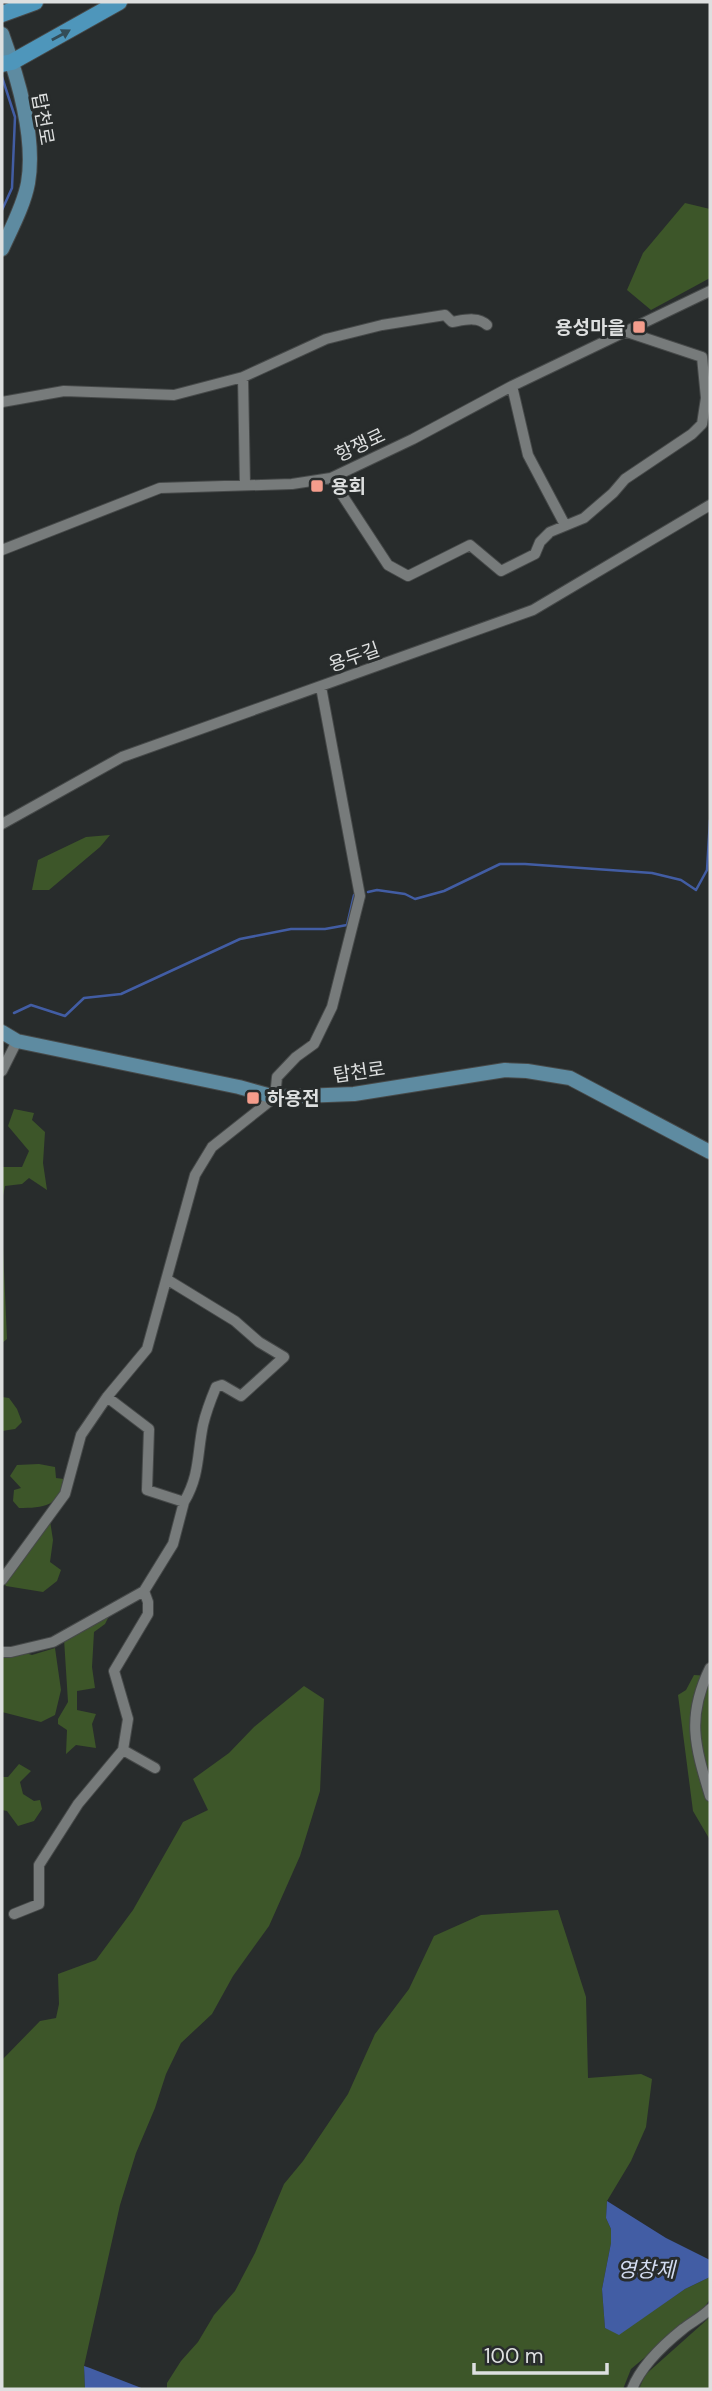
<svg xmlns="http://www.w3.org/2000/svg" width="712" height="2391" font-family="'DM Sans','Noto Sans KR',sans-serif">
<rect width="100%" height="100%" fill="#282c2c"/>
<!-- green -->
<path fill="#3d5629" d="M685,203L710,209V278L651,310L627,290L643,253Z
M110,835L100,847L49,890H32L38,860L86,837Z
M14,1109L34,1113L32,1120L45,1132L43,1163L47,1190L29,1178L22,1184L5,1186L2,1201V1167H22L29,1151L8,1126Z
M2,1225L7,1339L2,1343Z
M2,1397L9,1398L17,1409L22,1422L15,1429L2,1431Z
M39,1464L55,1467L56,1478L64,1479C61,1506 43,1508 19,1508L13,1501L14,1490L21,1488L10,1476L17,1465Z
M48,1508L53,1540L50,1562L61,1570L57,1581L43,1592L6,1586L2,1581V1571Z
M111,1612L105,1624L94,1632L92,1667L95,1688L77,1691V1710L96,1714L92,1724L96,1748L76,1745L66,1754L67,1730L58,1724V1719L68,1702L64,1639Z
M9,1648L32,1655L55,1648L61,1690L55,1715L41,1722L2,1712V1652Z
M694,1675L710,1676V1840L693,1811L678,1695L686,1690Z
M304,1686L324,1699L320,1791L300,1856L269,1926L233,1976L212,2014L181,2043L166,2074L155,2108L136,2153L120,2205L84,2366L85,2389H2V2060L40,2021L56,2018L59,2004L58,1974L96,1960L133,1910L183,1822L208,1810L193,1779L229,1753L254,1727Z
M19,1764L31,1771L20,1782L23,1794L34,1801L40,1800L42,1809L34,1821L18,1826L7,1811L2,1810V1777H8Z
M558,1910L586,1997L588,2078L641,2074L652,2079L646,2127L631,2161L607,2201L606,2218L611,2229V2243L602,2289L605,2328L619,2334L685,2289L710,2277V2299L704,2308L631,2369L623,2389H167V2383L181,2361L198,2342L214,2315L235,2291L255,2253L284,2184L303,2161L348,2094L375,2034L409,1989L434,1936L481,1915Z
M710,2317V2389H639L645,2375Z"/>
<!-- water -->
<path fill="#425da4" d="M607,2201L666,2238L710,2260V2277L685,2289L619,2335L605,2328L602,2289L611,2243V2229L606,2218Z
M84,2366L90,2368L144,2389H85Z"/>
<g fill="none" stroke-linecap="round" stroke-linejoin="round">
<!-- stream -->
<path stroke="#425da4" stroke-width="2.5" d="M2,77L15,117L12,188L2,210
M368,892L377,890L405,894L415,899L444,891L500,864H525L652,873L681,880L696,890L707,870L710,820
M14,1013L31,1005L65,1016L84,998L121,994L240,939L291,929H325L347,925L354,895"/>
<!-- minor casing -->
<g stroke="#464949" stroke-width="12">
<path id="minor" d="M243,377L245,485
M512,386L528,455L565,525
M2,402L64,391L174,395L243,377L326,339L382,325L445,315L452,322C464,320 478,316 487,325
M331,478L388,565L408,576L470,545L501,571L535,554L540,542L550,532L584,518L613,493L625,479L692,434L702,424L706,398L702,357L627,332
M2,550L160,488L292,484L331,478L413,439L512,386L710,291
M2,824L122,757L533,610L710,505
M2,1071L17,1041
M168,1280L235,1321L259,1342L284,1357L241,1396L222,1385L216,1387C211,1399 206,1412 203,1425C197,1454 200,1475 184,1502
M2,1580L65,1494L81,1435L107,1397L147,1349L195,1175L212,1147L275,1097L277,1077L296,1057L314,1044L332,1007L360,896L321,687
M2,1652H11L53,1642L144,1591L173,1544L184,1502L147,1490L149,1429L107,1397
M710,1668C686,1717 695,1746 710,1796
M123,1750L155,1768
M14,1914L39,1904V1865L78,1804L123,1750L128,1719L114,1671L148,1614V1602L144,1591
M632,2389C641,2366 663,2345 683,2329C692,2322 702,2317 710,2309"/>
</g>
<!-- major casing -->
<g stroke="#464949" stroke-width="16">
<path id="major" d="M2,34C18,78 36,137 28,183C24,205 11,229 2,249
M2,1032L17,1041L239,1087L275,1097L354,1094L505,1070L527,1071L570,1078L710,1152"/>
</g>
<!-- highway casing -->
<g stroke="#464949" stroke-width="18">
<path id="highway" d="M2,14L35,2
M2,64L12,62L119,2"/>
</g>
<!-- minor -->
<use href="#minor" stroke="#777b7b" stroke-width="10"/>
<!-- major -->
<use href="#major" stroke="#5e8ba1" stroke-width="14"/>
<!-- highway -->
<use href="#highway" stroke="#4e96bb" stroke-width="16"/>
</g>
<!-- one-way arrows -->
<defs><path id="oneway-solid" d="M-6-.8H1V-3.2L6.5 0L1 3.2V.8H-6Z" transform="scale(1.75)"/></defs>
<use fill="#334c57" href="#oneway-solid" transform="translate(61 35) rotate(-29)"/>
<!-- markers -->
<g fill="#f49d8c" stroke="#282c2c" stroke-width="2.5">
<rect x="632" y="320" width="14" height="14" rx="3.5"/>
<rect x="310" y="479" width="14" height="14" rx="3.5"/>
<rect x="246" y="1091" width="14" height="14" rx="3.5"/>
</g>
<g text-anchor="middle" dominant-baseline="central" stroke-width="6" stroke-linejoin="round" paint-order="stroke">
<!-- street labels -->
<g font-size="19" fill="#dddfdf" stroke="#282c2c">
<text transform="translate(43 119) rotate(80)">탑천로</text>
<text transform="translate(360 445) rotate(-25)">항쟁로</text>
<text transform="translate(354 657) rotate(-19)">용두길</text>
<text transform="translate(359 1072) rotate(-8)">탑천로</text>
</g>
<!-- poi labels -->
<g font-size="19" font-weight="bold" fill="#dddfdf" stroke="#282c2c" text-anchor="start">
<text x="625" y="327" text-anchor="end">용성마을</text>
<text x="331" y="486">용회</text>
<text x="267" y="1098">하용전</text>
</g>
<!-- water labels -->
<g font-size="21" font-style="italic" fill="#d2dbf0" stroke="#282c2c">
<text x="646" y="2270">영창제</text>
</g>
</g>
<!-- border -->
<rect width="712" height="2391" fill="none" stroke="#dddfdf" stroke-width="7"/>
<!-- scale -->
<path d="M474 2363v10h133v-10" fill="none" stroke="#dddfdf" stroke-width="3.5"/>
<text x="484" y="2363" font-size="21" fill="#dddfdf" stroke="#282c2c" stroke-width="5" paint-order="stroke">100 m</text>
</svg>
